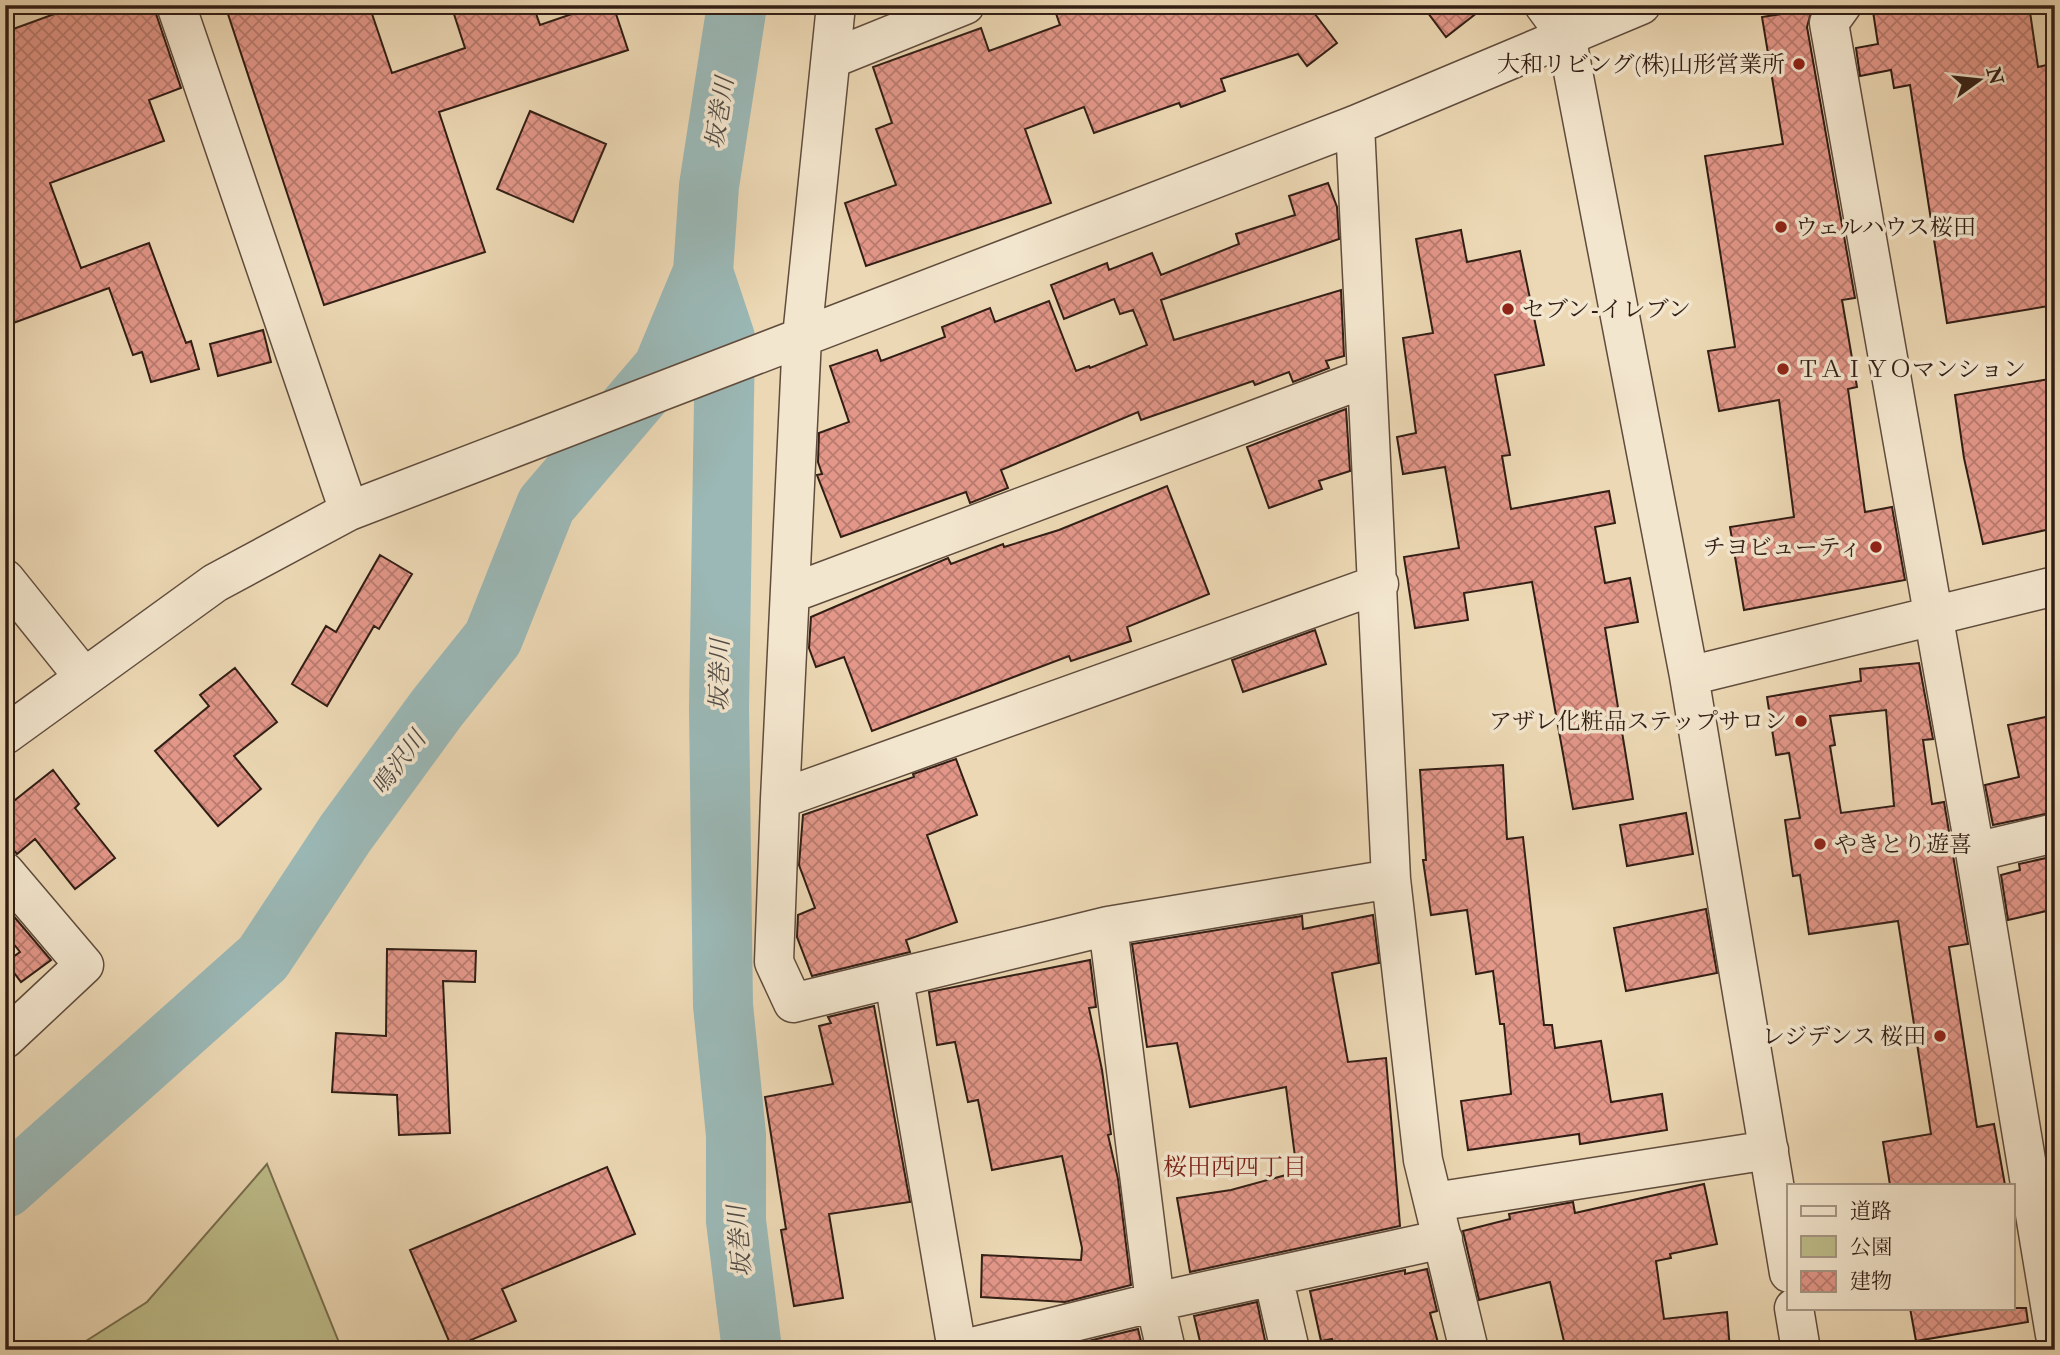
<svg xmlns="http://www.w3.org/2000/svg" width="2060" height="1355" font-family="'IM FELL Double Pica','Noto Serif JP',serif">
<defs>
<pattern id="building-cross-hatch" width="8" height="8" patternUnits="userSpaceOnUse" patternTransform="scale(1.75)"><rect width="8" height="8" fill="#e39789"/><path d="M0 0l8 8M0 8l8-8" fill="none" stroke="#b97b6f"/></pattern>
</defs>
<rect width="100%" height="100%" fill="#ecd8b4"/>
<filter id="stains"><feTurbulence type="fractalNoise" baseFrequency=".00286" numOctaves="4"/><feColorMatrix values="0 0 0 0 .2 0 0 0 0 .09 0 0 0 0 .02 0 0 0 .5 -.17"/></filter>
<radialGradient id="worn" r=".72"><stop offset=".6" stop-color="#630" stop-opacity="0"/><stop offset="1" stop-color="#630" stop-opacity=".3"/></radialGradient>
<!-- park -->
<path fill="#bdbd8a" stroke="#786e50" stroke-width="2" d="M267,1164L342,1350H72L147,1302Z"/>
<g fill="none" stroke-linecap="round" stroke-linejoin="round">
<!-- river -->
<path stroke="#9bb8b6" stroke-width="60" d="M737,5L709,186L703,272L725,338L719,708L723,1005L736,1135V1221L752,1350
M5,1188L263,958L345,834L437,708L493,638L546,505L663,368L703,272"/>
</g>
<!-- building -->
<path fill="url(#building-cross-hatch)" stroke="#321e15" stroke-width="2" fill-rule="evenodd" d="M79,5H153L181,88L149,100L164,141L50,183L81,268L149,243L186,343L191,341L199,369L151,382L142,352L133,355L109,288L5,326V32Z
M225,5H369L392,73L465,48L451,5H533L540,25L598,5H613L628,50L439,112L485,252L324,305Z
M1053,5H1308L1337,43L1307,66L1298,54L1221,79L1225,91L1181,107L1179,103L1094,133L1084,107L1025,129L1051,203L866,266L845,203L896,185L876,129L892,123L873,67L981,28L989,51L1060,25Z
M1422,5H1487L1446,37Z
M1872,5H2029L2038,67L2055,63V305L1947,323L1910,85L1894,88L1891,70L1860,76L1856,48L1878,44Z
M1812,9L1807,27L1855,298L1842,300L1857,387L1848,389L1865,512L1892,507L1905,580L1744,610L1730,527L1794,517L1779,400L1719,411L1708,351L1735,347L1705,156L1783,144L1762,17Z
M530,111L606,144L573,222L497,189Z
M1328,183L1337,207L1339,239L1161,300L1174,340L1341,290L1344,356L1326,361L1329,368L1293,382L1289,372L1255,385L1253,381L1141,420L1138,412L1001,470L1008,488L970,503L966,492L841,537L817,475L822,474L818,462L819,433L849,422L830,366L877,350L881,361L945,337L942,327L990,308L995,322L1049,301L1076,371L1089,366L1090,368L1147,345L1133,310L1120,314L1114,299L1064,319L1051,285L1107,263L1109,270L1152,253L1161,275L1239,244L1236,234L1295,215L1289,196Z
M1461,230L1467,262L1520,251L1544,365L1495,375L1510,455L1502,456L1511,509L1609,491L1615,523L1595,527L1605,583L1630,578L1638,622L1605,628L1633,799L1573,809L1532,582L1464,593L1468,620L1415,628L1404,557L1459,548L1445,467L1403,474L1397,437L1416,433L1403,338L1433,333L1416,239Z
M263,330L271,362L218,376L210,344Z
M2055,378V528L1983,544L1964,458L1955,395Z
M1346,409L1350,471L1319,481L1322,489L1269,508L1247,447Z
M1167,486L1209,594L1127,627L1131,641L1071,661L1069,656L872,731L844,657L816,667L809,648L811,617L948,558L951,564L1003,544L1004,547L1059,530Z
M380,555L412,574L379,629L374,626L327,706L292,684L326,626L336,632Z
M1315,630L1326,664L1243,692L1232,660Z
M1919,663L1933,739L1923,740L1932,804L1944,802L1968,944L1949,947L1977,1127L1994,1124L2005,1185H1890L1883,1142L1931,1134L1898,921L1809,934L1800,875L1793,876L1785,820L1800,818L1789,753L1776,755L1767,697L1861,681L1860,669ZM1886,710L1894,806L1841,813L1830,746L1835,745L1830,716Z
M235,668L277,722L234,756L261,789L218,826L155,751L209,706L200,695Z
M2055,715V812L1993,825L1985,785L2019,777L2008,725Z
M956,759L977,815L927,835L957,922L906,940L910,952L812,976L797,937L798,915L815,908L799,865L803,815L914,777L913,774Z
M1503,765L1507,839L1523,837L1544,1025H1552L1555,1048L1601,1041L1611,1102L1662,1094L1667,1130L1580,1144L1579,1134L1468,1150L1461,1101L1511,1094L1504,1024H1500L1493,971L1476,974L1467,910L1431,915L1423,860H1426L1420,770Z
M53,770L79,804L75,808L115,858L75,889L35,839L17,854L5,839V808Z
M1686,813L1693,854L1627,866L1620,825Z
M2055,856V909L2008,920L2001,875L2020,870L2019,864Z
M5,906L51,960L21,982L6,962L20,952L5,933Z
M1706,909L1717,973L1626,991L1614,928Z
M1373,915L1379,963L1332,973L1348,1062L1386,1058L1400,1226L1190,1272L1177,1198L1231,1190L1297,1172L1286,1087L1190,1107L1177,1043L1147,1047L1132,944L1302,916L1303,929Z
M387,949L476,951L475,982L443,981L450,1133L399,1135L397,1095L332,1092L336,1033L386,1036Z
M1090,960L1096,1007L1089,1008L1102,1070L1111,1134L1108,1135L1118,1179L1131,1285L1065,1302L981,1297L982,1255L1081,1260L1082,1248L1062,1156L992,1170L978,1100L968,1102L955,1042L937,1045L929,992Z
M874,1006L910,1202L829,1214L843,1298L794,1306L781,1230L786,1229L765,1097L833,1084L819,1026L831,1023L828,1017Z
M607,1167L635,1234L502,1289L516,1321L452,1348L410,1250Z
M1704,1184L1717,1244L1670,1254L1671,1258L1656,1261L1664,1319L1727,1312L1730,1350H1566L1550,1282L1479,1300L1463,1231L1510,1219L1509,1214L1573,1202L1575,1213Z
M1427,1269L1437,1311L1430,1313L1440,1350H1334L1332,1339L1321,1341L1310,1291L1405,1270V1274Z
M1257,1302L1267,1350H1202L1194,1316Z
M1910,1308H2026L2028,1322L1916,1341Z
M1138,1329L1143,1350H1081L1080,1343Z"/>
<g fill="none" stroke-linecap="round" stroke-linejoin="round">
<!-- minor casing -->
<g stroke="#604c3d" stroke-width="41">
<path id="minor" d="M176,5L349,511
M836,5L802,337L780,799L774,962L793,1003L1108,926L1391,879
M1544,5L1566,35L1689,676L1789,1273
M1842,5L1829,23L1975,852L2055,1335
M831,59L965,5
M1355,125L1391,879L1423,1160L1469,1350
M5,579L83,676
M792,593L1366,378
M1689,676L2055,586
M5,735L215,583L349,511L1355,125L1641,5
M780,799L1379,584
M1975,852L2055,833
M5,872L84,965L5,1039
M1108,926L1155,1302L1166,1350
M894,980L957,1350
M1434,1202L1769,1150
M1273,1276L1290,1350
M1794,1308L1801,1350
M960,1350L1155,1302L1443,1239"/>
</g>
<!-- minor -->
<use href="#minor" stroke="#f3e6ce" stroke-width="38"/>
</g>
<!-- markers -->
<g fill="#8f2418" stroke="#f3e6ce" stroke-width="2.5">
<circle cx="1799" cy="64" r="7"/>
<circle cx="1781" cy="227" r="7"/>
<circle cx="1508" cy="309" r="7"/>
<circle cx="1783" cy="369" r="7"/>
<circle cx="1876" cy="547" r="7"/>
<circle cx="1801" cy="721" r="7"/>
<circle cx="1820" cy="844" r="7"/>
<circle cx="1940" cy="1036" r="7"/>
</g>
<g text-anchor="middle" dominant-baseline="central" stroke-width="7" stroke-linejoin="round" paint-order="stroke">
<!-- poi labels -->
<g font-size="23" fill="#321e15" stroke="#f3e6ce" text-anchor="end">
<text x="1785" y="64">大和リビング(株)山形営業所</text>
<text x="1795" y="227" text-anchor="start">ウェルハウス桜田</text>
<text x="1522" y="309" text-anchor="start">セブン-イレブン</text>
<text x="1797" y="369" text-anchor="start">ＴＡＩＹＯマンション</text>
<text x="1862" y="547">チヨビューティ</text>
<text x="1787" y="721">アザレ化粧品ステップサロン</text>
<text x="1834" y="844" text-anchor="start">やきとり遊喜</text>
<text x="1926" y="1036">レジデンス 桜田</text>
</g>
<!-- water labels -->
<g font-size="24" font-style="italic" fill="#524c45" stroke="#f3e6ce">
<text transform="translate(720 113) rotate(-81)">坂巻川</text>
<text transform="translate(720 675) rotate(-89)">坂巻川</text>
<text transform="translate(399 763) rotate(-53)">鳴沢川</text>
<text transform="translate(740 1241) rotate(-95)">坂巻川</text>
</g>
<!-- neighbourhood labels -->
<g font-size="24" fill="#7a1f14" stroke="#f3e6ce">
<text x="1235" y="1167">桜田西四丁目</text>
</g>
</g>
<!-- margin -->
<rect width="2060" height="1355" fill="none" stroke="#ecd8b4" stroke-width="28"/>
<rect x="7" y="7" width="2046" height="1341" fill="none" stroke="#321e15" stroke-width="3.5"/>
<rect x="14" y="14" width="2032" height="1327" fill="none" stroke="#321e15" stroke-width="2"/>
<!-- legend -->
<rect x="1787" y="1184" width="228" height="126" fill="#f3e6ce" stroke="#a69684" stroke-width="2"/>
<rect x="1801" y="1206" width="35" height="10" fill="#f3e6ce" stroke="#a69684" stroke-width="2"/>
<text x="1850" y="1218" font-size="21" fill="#321e15">道路</text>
<rect x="1801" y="1236" width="35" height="21" fill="#bdbd8a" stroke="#a69684" stroke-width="2"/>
<text x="1850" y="1254" font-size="21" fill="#321e15">公園</text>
<rect x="1801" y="1271" width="35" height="21" fill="url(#building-cross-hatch)" stroke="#a69684" stroke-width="2"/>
<text x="1850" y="1288" font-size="21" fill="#321e15">建物</text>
<!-- north arrow -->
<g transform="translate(1979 80) rotate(75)" stroke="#f3e6ce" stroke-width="5" paint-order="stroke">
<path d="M0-5L12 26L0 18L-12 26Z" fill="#321e15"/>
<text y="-10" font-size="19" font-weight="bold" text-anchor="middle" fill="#321e15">N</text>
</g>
<rect width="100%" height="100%" filter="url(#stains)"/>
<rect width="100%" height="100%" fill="url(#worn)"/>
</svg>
